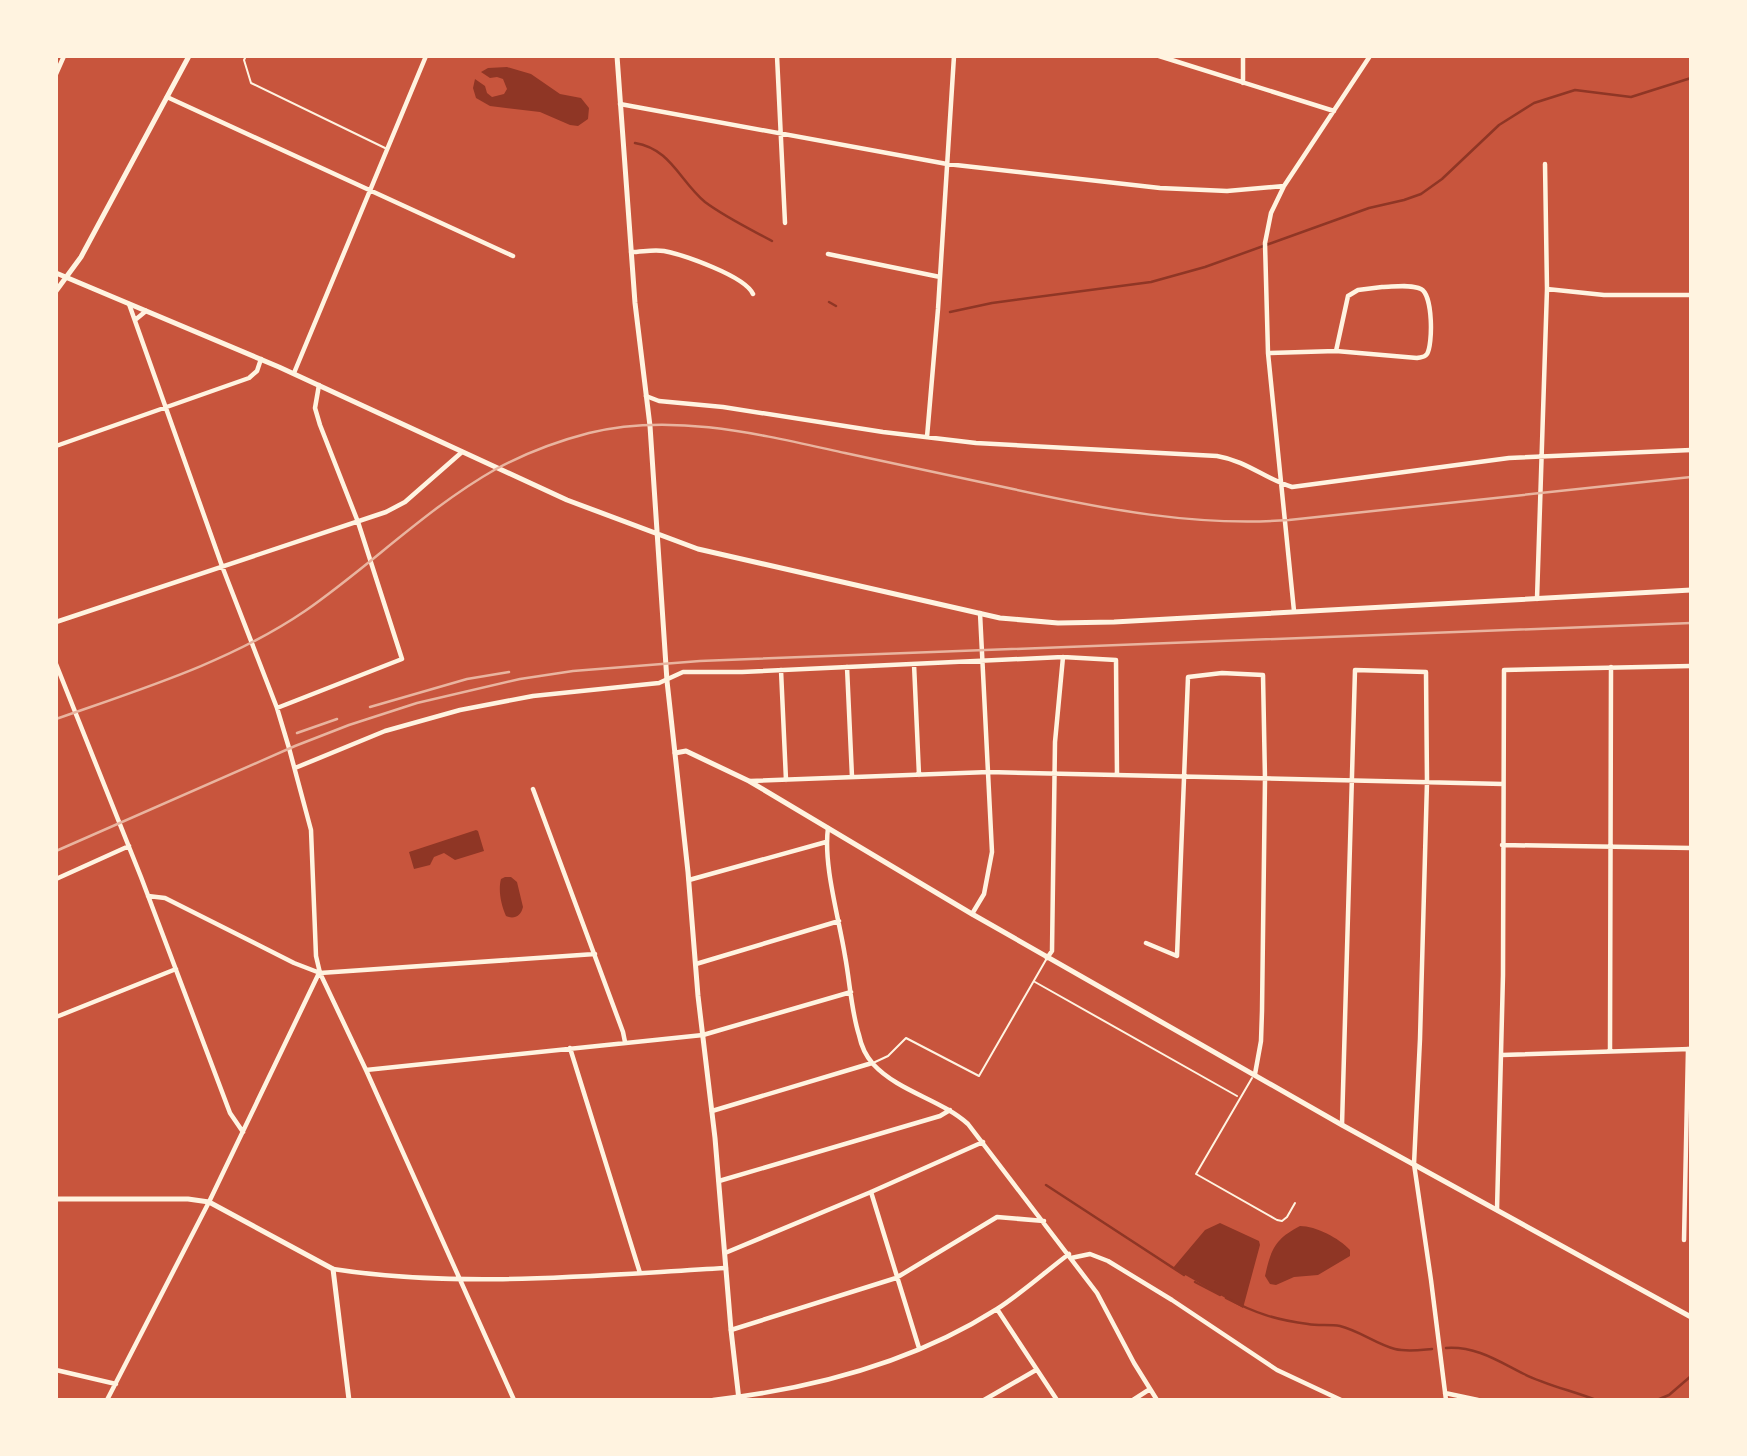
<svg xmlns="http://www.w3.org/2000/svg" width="1747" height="1456" font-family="'Titillium Web',sans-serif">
<rect width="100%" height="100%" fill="#c8553d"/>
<!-- water -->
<path fill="#8f3625" d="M507,67L531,74L560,94L581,98L589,108L588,119L578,126L570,125L540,112L490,106L476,98L473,88L475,79L485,86L487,93L492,97L504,94L507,89L503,79L497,77L490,78L481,72L488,68Z
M476,830L478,831L484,851L455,860L444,853L434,857L430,865L414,869L409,852Z
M505,877H511L517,882L523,907C521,916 514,920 506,916C501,905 498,890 501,879Z
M1220,1223L1259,1241L1260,1245L1243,1308L1173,1268L1205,1230Z
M1300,1226C1316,1226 1339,1238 1350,1250V1256L1318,1275L1294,1277L1276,1285L1270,1284L1265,1276C1271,1249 1275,1239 1300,1226Z"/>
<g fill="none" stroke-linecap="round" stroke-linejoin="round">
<!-- stream -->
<path stroke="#8f3625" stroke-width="2.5" d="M635,143C671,149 679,180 705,202C725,217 750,229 772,241
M829,302L836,306
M950,312L992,303L1151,282L1205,267L1369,208L1404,200L1421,194L1442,179L1499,125L1534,103L1575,90L1631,97L1691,78
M1046,1185L1184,1275
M1195,1282L1220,1295
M1226,1298C1255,1313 1276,1320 1308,1324C1318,1326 1330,1324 1340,1326C1360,1331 1376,1344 1395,1349C1407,1352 1420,1350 1432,1349
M1446,1348C1476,1346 1498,1361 1524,1374C1546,1385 1573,1391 1596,1400
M1657,1400L1669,1395L1691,1376"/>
<!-- service -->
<path stroke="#fff3e0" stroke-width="2" d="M246,56L244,60L251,83L385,148
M1035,982L1237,1096
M873,1063L888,1056L906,1038L979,1076L1047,958
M1252,1078L1196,1174L1277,1220L1282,1221L1287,1217L1295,1203"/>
<!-- minor -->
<path stroke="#fff3e0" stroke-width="4.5" d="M777,56L785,223
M1159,56L1334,111
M56,74L64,56
M1243,83V56
M167,97L513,256
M620,104L947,164L1160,188L1227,191L1284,186
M631,252C642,252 653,249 664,251C684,255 745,276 753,294
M828,254L940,277
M1382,287C1393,287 1411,284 1421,289C1433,295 1433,344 1427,354C1424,358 1421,357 1417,358L1336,351L1348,296L1358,290Z
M1547,289L1604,295H1691
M129,304L222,566L277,708L289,748L311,830L316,956L320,973L366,1070L514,1400
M135,320L146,311
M1268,353L1336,351
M294,373L426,56
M646,396L659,401L723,407L883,432L976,443L1217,456C1247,461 1265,479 1292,487L1509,458L1691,450
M927,437L938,309L954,56
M56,446L249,378L257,371L261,359
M1537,599L1547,289L1545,164
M1294,611L1268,353L1265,243L1271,213L1284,186L1370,56
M56,622L386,512L405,502L462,452
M56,664L141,877L230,1113L243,1132
M914,664L919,775
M847,667L852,777
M781,670L786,780
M277,708L402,659L358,522L320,425L315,408L319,385
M295,768L385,731L460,710L533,696L659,683L683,672H742L1063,657L1116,660L1117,775
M750,781L989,772L1503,784
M533,789L623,1032L625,1042
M828,828C823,865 839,918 845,956C850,982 851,1010 859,1035C861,1045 866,1056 873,1064C899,1092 940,1099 968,1124L1097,1293L1134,1363L1157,1400
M1502,845L1691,848
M56,879L129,846
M689,880L826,842
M148,896L165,898L294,963L320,973L595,954
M972,914L984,894L992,852L980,613
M1146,943L1177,956L1188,677L1222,673L1263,675L1265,779L1262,1011L1261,1041L1255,1074
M1047,958L1052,951L1055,742L1063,657
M696,964L839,921
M56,1017L176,969
M570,1048L640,1273
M1610,1051L1611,667
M1502,1055L1690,1049
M366,1070L703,1035L851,992
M712,1111L872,1063
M1342,1125L1355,670L1426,672L1427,782L1420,1039L1414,1164L1431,1280L1446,1400
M719,1181L940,1116L950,1110
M871,1192L919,1348
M1497,1210L1503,975L1504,670L1691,666
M1684,1240L1688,1049
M725,1253L871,1192L983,1142
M1071,1258L1090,1254L1108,1261L1172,1300L1277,1370L1341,1400
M333,1269C462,1289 596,1275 726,1268
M997,1309L1057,1400
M731,1330L896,1278L997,1217L1044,1221
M56,1370L116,1384
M1445,1393L1478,1400
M107,1400L209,1202L319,973
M713,1400C811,1389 912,1363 997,1309C1022,1293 1045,1272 1069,1254
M984,1400L1036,1370
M1133,1400L1150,1389"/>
<!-- tertiary -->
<path stroke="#fff3e0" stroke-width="5" d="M675,753L686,751L749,781L972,914L1342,1125L1691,1317
M56,1199H188L209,1202L333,1269L349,1400"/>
<!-- secondary -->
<path stroke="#fff3e0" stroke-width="5" d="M617,56L635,303L650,426L667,681L688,872L698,996L715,1138L731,1330L739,1400
M56,273L279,367L567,500L698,549L1000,618L1058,623L1114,622L1691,590
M56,291L81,257L189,56"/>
<!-- rail -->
<path stroke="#e9b49f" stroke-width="2.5" d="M370,707L467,679L509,672
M56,719C141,689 230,662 305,611C370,566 427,508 496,469C524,454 558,441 589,433C673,412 763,435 845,453C901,465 957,477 1013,489C1104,509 1195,527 1289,520L1691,477
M297,733L337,719
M56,851L295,746L349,725L417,703L520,679L573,671L700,661L1691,623"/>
</g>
<!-- border -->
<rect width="1747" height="1456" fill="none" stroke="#fff3e0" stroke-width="116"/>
</svg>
